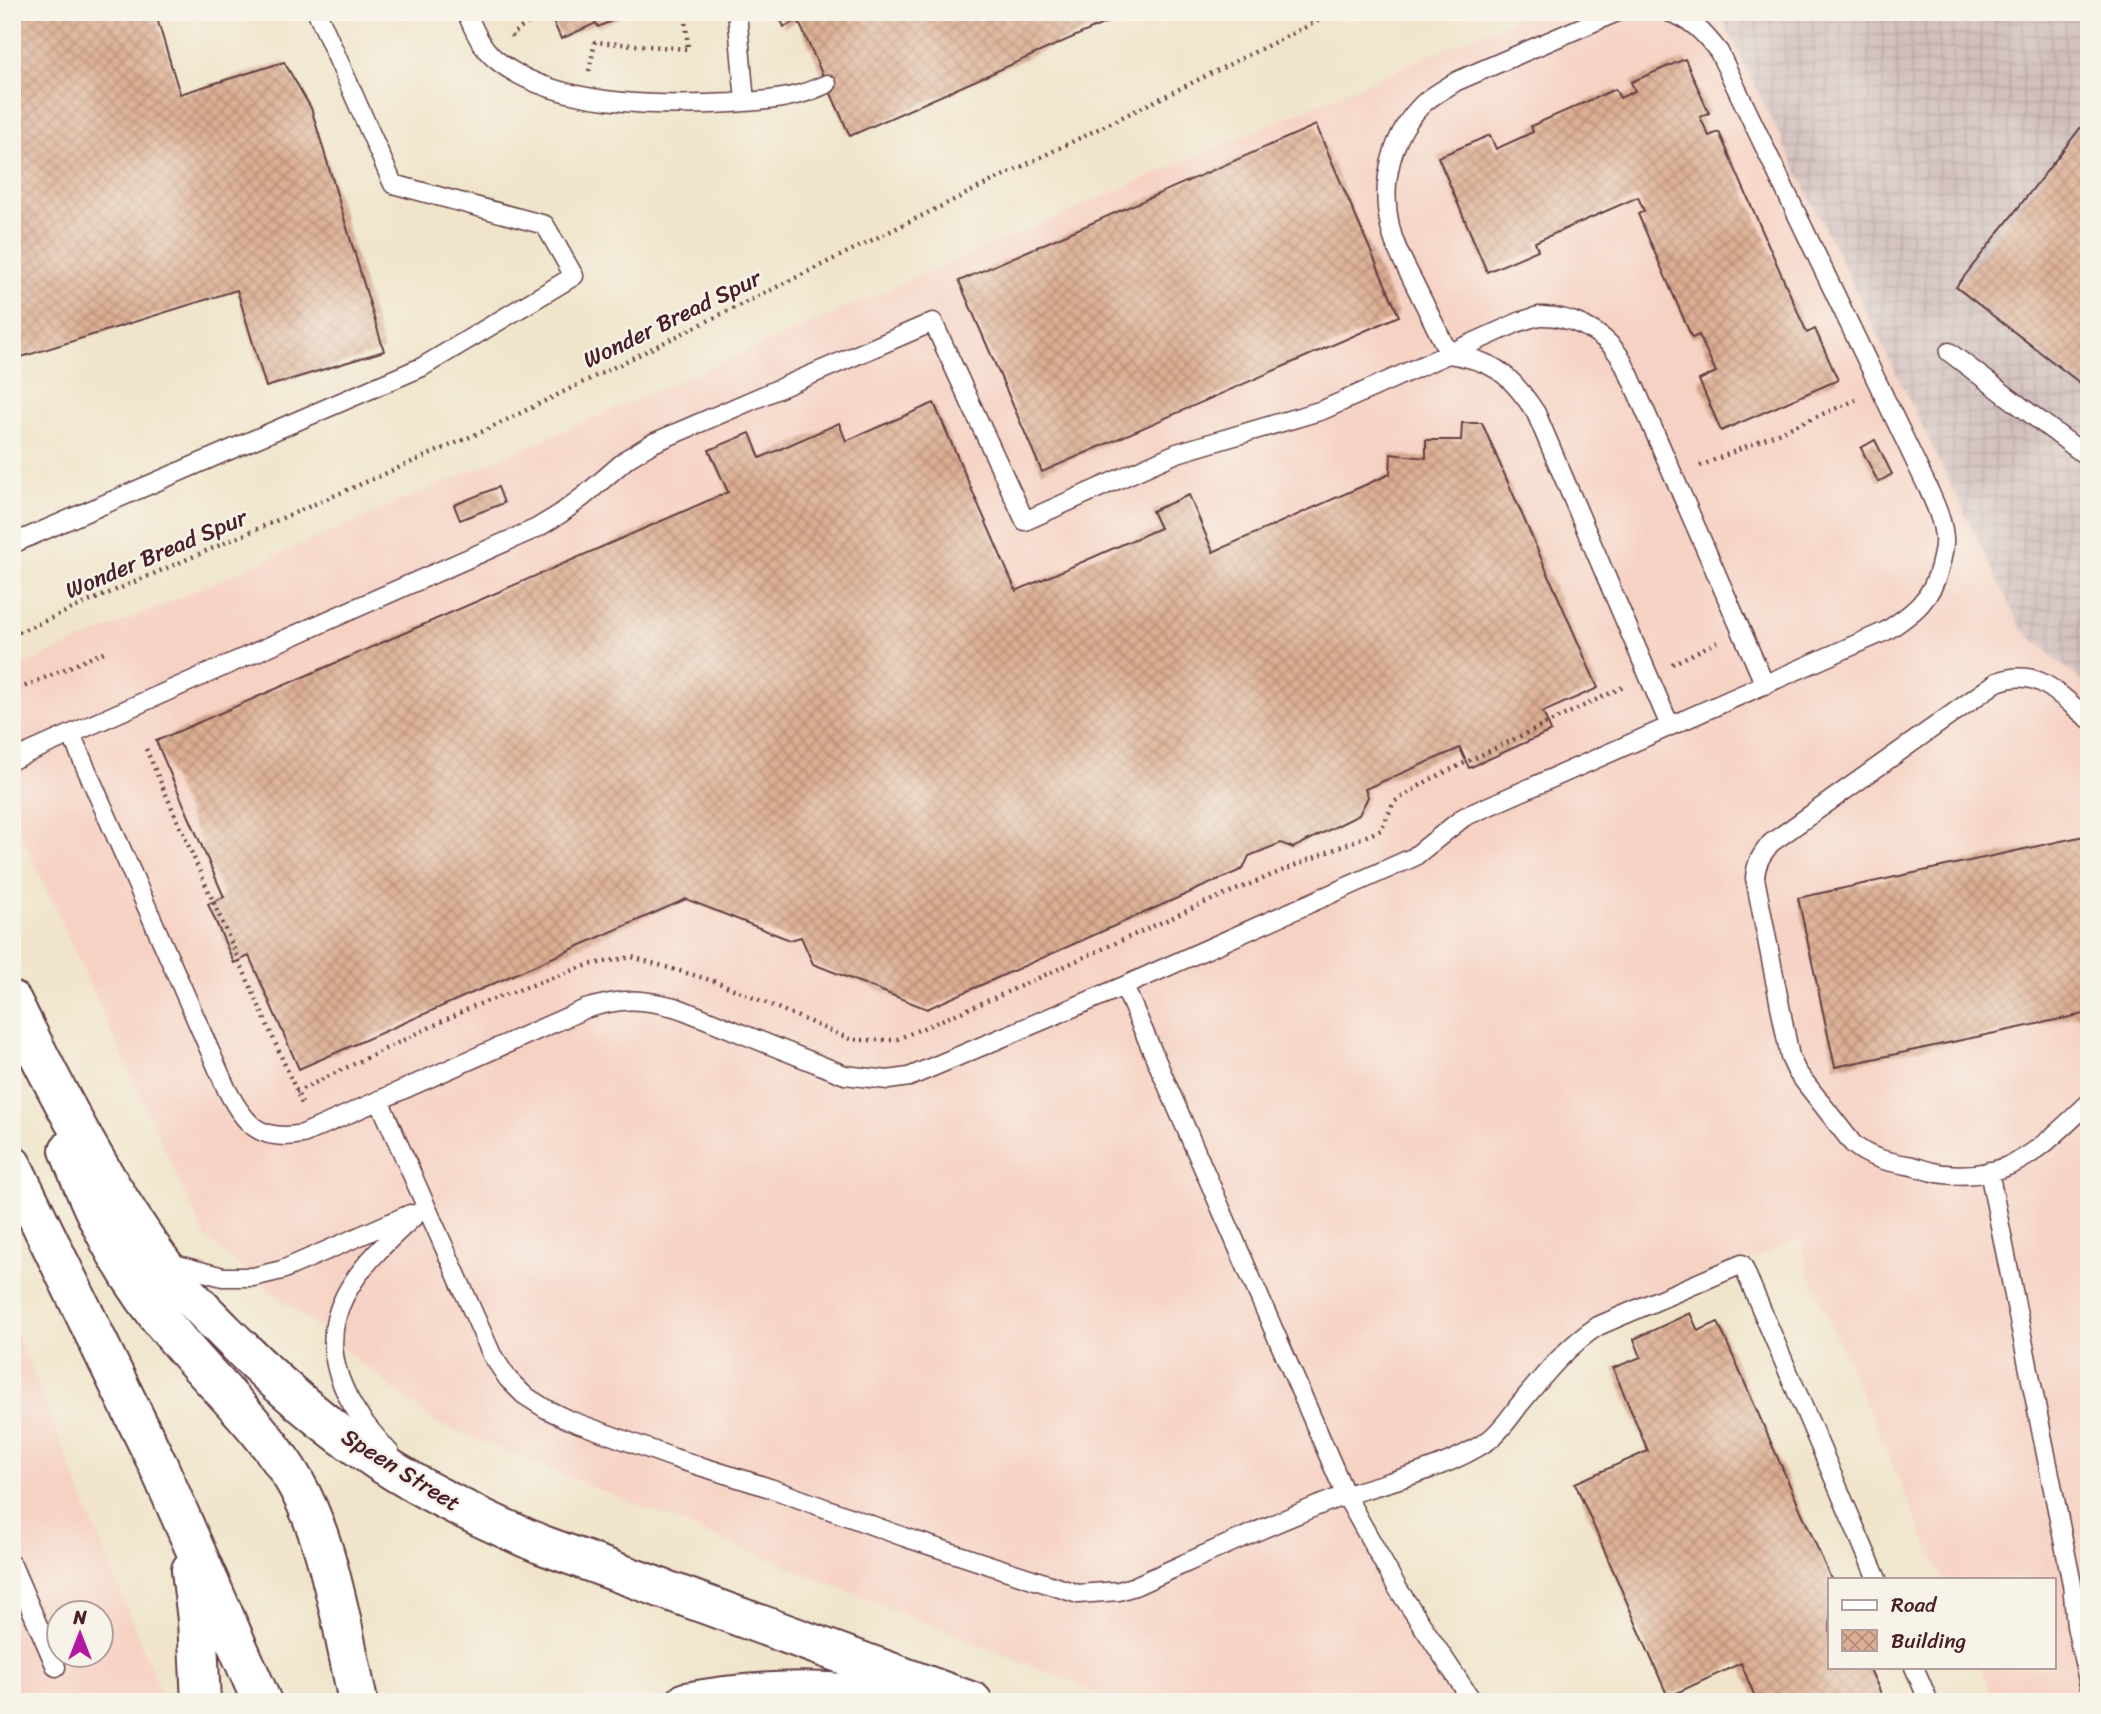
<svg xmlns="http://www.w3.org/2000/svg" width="2101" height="1714" font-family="Sriracha,sans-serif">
<defs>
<pattern id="industrial-grid" width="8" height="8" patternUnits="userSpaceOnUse" patternTransform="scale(1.75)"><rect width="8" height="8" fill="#d1bfbe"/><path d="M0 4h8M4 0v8" fill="none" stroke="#b5a4a3"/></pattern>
<pattern id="building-cross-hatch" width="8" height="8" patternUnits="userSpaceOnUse" patternTransform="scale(1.75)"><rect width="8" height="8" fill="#ddae93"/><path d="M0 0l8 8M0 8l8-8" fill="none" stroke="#b58d78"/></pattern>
</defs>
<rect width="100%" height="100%" fill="#f7f3e8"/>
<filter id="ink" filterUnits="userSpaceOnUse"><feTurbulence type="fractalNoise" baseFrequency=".0143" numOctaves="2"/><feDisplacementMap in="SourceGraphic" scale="14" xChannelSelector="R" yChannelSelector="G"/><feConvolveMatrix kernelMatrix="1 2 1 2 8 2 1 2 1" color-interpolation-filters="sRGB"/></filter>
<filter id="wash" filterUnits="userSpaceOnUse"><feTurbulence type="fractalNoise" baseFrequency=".00686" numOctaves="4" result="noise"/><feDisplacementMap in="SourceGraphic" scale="28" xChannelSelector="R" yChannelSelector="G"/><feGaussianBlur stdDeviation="1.57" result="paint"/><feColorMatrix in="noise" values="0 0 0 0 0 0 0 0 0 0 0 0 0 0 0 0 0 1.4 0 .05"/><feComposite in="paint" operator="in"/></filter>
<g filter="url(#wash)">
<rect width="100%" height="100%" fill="#f0e5cb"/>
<!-- built -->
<path fill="#f6d2c4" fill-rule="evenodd" d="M1530,12H1719L2021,627L2089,688V1682L2061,1702H1995L1980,1667H2054V1579H1942L1809,1274L1800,1239L1598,1326L1489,1439L1346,1496L1473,1702H1120L436,1423L205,1238L12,814V670Z
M12,1321L165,1702H12ZM60,1612H102V1654H60Z"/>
<!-- industrial -->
<path fill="url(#industrial-grid)" d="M1719,12H2089V688L2021,628Z"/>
<g id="blocks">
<!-- building -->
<path fill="url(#building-cross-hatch)" d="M28,12H155L180,94L284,62L311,108L384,351L266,387L237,290L12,360V17Z
M549,12H632L598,27L596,23L561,39Z
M777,12H1130L850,136L798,20L784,27Z
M1685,59L1709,113L1700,117L1709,136L1719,132L1807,333L1815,329L1838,380L1721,431L1699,380L1716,372L1699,335L1692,338L1638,214L1644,211L1638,197L1535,242L1538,250L1487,272L1438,157L1490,135L1496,149L1533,132L1531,126L1615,89L1620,98L1635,91L1631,82Z
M2089,117V390L1956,287Z
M1316,125L1399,316L1042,472L959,281Z
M934,403L1016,591L1160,528L1152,511L1189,495L1213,552L1390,474L1391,454L1426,458V440H1461L1462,423H1482L1598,688L1543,712L1551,731L1469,768L1460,748L1365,789L1368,797L1359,815L1293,848L1281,843L1249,856L1243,869L927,1009L813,964L801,937L790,940L686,899L299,1069L249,956L234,963L208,904L224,897L156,741L728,492L709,450L750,433L760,458L839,423L846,441Z
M1875,440L1892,474L1878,482L1861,448Z
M498,487L504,503L460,520L454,505Z
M2089,835V1013L1835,1067L1798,898Z
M1690,1313L1698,1331L1718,1322L1831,1579L1830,1667H1869L1885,1702H1757L1741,1663L1668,1697L1575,1483L1648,1451L1613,1368L1641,1357L1634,1339Z"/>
</g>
</g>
<g filter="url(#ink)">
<use href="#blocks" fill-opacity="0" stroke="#633d43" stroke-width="2"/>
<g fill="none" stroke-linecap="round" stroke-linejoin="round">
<!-- lane casing -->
<g stroke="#633d43" stroke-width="21">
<path id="lane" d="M466,12C474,29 480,46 494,58C551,107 661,107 732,103C753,101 776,101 796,95C807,93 817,88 827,84
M737,12L745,102
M1949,352L2089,458
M1449,354C1437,330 1425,305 1413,281C1404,263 1394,246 1390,226C1380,183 1392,132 1425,102C1435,94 1446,88 1457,81L1617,12
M1449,354C1495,361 1511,375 1536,413L1670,726
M12,544L422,367L574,276L545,225L393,184L317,12
M2089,719C2058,695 2039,666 1997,682L1771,843C1761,855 1756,863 1755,878L1790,1057L1797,1072L1853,1144C1870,1159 1890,1162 1912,1166C1923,1169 1933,1173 1944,1174C2014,1181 2042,1146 2089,1103
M71,734L227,1090C246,1126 261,1142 303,1134L585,1009C623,998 639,998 678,1008L845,1075L888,1080L909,1077L1124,986L1414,857L1464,817L1886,631C1914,613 1932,599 1940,566C1942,557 1945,547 1944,538C1943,520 1934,502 1927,486L1719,52C1705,34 1691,18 1668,12
M12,760L537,528L560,514L584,496L628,458L653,443L933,322L1025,521L1177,453L1323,410L1519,322C1526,320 1533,317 1540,316C1569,315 1602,331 1618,354C1623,360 1625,368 1629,374L1765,685
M1124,986L1346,1496L1398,1589L1473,1702
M379,1100L492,1355L508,1379L524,1395L546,1409L569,1420L674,1458L770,1488L904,1537L1078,1594L1119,1591L1135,1586C1202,1556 1267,1525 1335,1499C1386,1481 1444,1471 1489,1440C1502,1430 1510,1417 1520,1404C1544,1375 1567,1346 1598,1326L1742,1264L1877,1579
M1989,1171L2072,1584L2076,1626L2089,1685
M170,1263L223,1277H253L282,1270L410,1214
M390,1453C377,1438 363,1423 353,1406C300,1316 363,1263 426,1206
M12,1565L56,1667
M1914,1667L1929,1702"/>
</g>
<!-- secondary casing -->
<g stroke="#633d43" stroke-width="42">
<path id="secondary" d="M12,1001C55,1089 102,1179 159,1259C178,1285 203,1310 226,1333C282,1390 346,1445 416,1484C456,1507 498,1526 540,1544L973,1702
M69,1150C97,1224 127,1282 180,1343C219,1389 264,1429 295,1482C320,1526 331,1575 342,1623C347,1650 353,1676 358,1702
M12,1165L158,1465L262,1702
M191,1570L197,1620L201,1702
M686,1702C762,1688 836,1687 912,1702"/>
</g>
<!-- path -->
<path stroke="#633d43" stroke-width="4.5" stroke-dasharray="2 5" stroke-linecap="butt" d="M512,37L511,35L533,19L530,12
M589,71L595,42L688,49L685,12
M1700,466L1856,400
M12,635L486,430L1336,12
M1672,664L1717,642
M12,692L104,652
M146,749L303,1106
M296,1092L474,1006L588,965L632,957L717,982L852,1040H895L1003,994L1202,904L1381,830L1394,802L1429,780L1623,687"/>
<!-- lane -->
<use href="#lane" stroke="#fff" stroke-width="18"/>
<!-- secondary -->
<use href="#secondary" stroke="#fff" stroke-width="38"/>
</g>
</g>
<g text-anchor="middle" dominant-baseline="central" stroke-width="5" stroke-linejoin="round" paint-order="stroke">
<!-- street labels -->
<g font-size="23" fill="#4a1f2b" stroke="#f7f3e8">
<text transform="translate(672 319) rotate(-26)">Wonder Bread Spur</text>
<text transform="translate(156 554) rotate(-23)">Wonder Bread Spur</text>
<text transform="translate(401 1470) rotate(32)">Speen Street</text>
</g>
</g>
<!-- margin -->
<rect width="2101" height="1714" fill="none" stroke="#f7f3e8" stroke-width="42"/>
<!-- legend -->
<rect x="1828" y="1578" width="228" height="91" fill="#f7f3e8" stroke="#b29e9c" stroke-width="2"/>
<rect x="1842" y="1600" width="35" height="10" fill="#ffffff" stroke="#b29e9c" stroke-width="2"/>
<text x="1891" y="1612" font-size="21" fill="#4a1f2b">Road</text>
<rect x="1842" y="1630" width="35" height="21" fill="url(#building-cross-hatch)" stroke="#b29e9c" stroke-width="2"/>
<text x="1891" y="1648" font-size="21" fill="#4a1f2b">Building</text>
<!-- north arrow -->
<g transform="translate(80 1634)"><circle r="33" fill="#f7f3e8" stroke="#b29e9c" stroke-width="2"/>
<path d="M0-5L12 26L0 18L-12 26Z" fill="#b5179e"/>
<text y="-10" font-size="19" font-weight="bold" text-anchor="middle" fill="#4a1f2b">N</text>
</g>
</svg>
